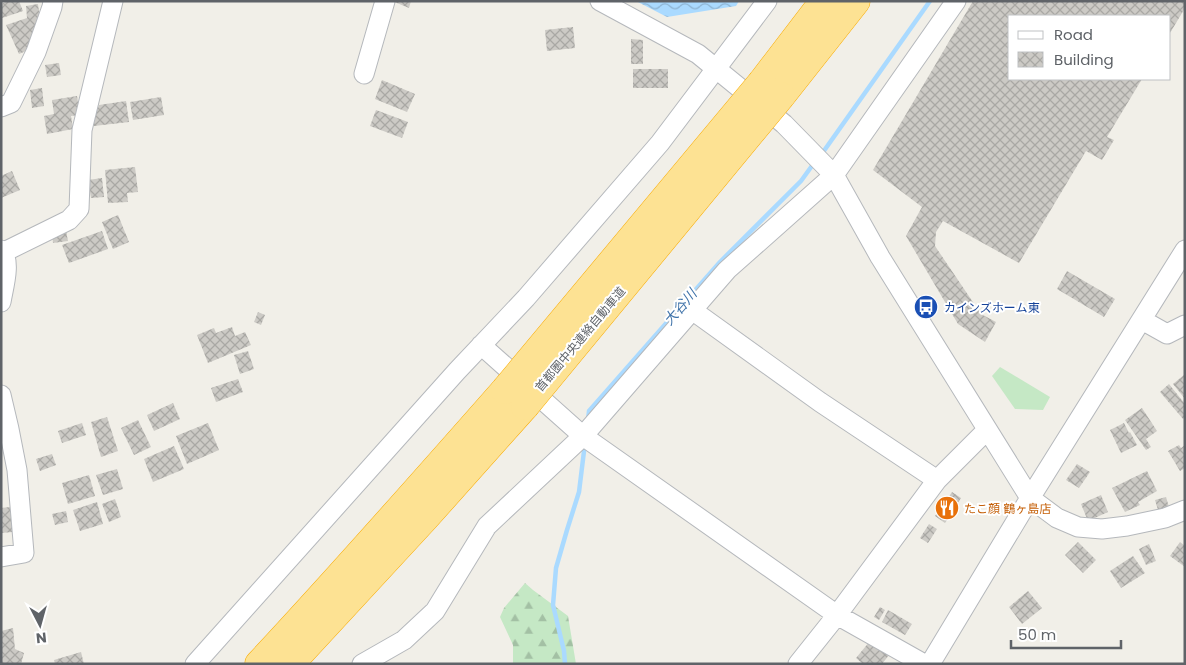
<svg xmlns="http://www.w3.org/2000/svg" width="1186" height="665" font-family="Poppins,'Noto Sans JP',sans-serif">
<defs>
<pattern id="forest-firs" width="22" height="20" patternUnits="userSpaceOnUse" patternTransform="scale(1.25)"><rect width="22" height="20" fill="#c5e8c5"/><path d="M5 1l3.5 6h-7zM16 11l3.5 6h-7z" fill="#a3c0a4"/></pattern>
<pattern id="water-waves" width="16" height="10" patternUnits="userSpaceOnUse" patternTransform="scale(1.25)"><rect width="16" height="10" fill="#aadaff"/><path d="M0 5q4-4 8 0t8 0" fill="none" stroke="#8eb4d2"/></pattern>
<pattern id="building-cross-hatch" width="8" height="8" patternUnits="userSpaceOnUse" patternTransform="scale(1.25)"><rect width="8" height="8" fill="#cccac5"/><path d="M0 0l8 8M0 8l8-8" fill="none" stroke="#a9a8a4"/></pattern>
</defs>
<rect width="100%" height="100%" fill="#f1efe8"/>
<!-- green -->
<path fill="#c5e8c5" d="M1000,367L1050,397L1043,410L1015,409L992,376Z"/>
<!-- forest -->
<path fill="url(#forest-firs)" d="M525,583L533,590L568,616L576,664H513V645L500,617L504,608Z"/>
<!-- water -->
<path fill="url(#water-waves)" d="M636,1H739L736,6L667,17Z"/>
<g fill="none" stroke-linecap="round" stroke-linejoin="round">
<!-- stream -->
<path stroke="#aadaff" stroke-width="4.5" d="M821,155L930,1
M588,420L589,411L720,262L801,181L814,163
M565,664L564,651L553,605L556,568L567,530L579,492L585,443"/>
</g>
<!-- building -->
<path fill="url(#building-cross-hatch)" d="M8,1H19L23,11L2,18L1,16V4Z
M392,1H411L409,8Z
M973,1H1185V8L1170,33V16H1010V79H1142L1107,137L1114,140L1102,160L1086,151L1019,263L943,221L936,232L935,246L981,314L996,322L985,342L958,324L906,236L922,207L873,170Z
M38,4L40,19L31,49L19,54L6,25L27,18L26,6Z
M573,27L575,48L547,51L545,30Z
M631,39L643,40V64H631Z
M59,63L61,75L47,77L45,65Z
M633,69H668V88H633Z
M382,80L415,94L407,112L375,99Z
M42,88L44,106L32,108L30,90Z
M77,96L80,115L71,116L73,129L47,134L44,116L54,114L52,100Z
M161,97L164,115L133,120L130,102Z
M126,101L129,122L94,126L93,122L99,105Z
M376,110L408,122L402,138L370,126Z
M135,167L138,192L127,193L128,202L108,203L105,170Z
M12,171L20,190L1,198V176Z
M102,178L104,197L91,198L88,180Z
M118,215L129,242L113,249L102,222Z
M66,231L68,241L53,243L52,233Z
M102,231L108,249L69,263L62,245Z
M1067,271L1115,299L1104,317L1057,289Z
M258,312L265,315L261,325L254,322Z
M232,327L235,336L245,332L251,345L208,363L197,335L214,328L216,333Z
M248,351L254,369L240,374L234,355Z
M1185,374V399L1173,384Z
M238,379L243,392L216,402L211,388Z
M1169,384L1185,404V417L1183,419L1160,392Z
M173,403L180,419L154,431L147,415Z
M1142,408L1157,431L1146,439L1151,447L1146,450L1125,420Z
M107,417L118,451L101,457L91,422Z
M138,420L151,447L134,455L121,428Z
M82,423L86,435L62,443L58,431Z
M208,423L219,450L187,464L176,436Z
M1124,423L1129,433L1130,432L1137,445L1121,453L1110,430Z
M1179,445L1181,448L1185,445V468L1180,471L1168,451Z
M174,446L184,469L153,482L144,459Z
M52,454L56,465L40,471L36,459Z
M1077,464L1090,472L1079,488L1066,480Z
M117,469L123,489L103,495L96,475Z
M1147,471L1157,491L1138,502L1140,505L1125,512L1112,488Z
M89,475L95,496L68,504L62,483Z
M952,492L961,498L957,504L948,498Z
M1101,495L1108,512L1088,521L1081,504Z
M1166,497L1169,507L1158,510L1155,500Z
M115,499L121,517L109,522L102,504Z
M946,501L956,508L945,523L935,516Z
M97,502L103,524L80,531L73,510Z
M10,507L13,532L1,533V508Z
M66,511L68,522L55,525L52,514Z
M929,524L937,529L928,543L920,538Z
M1078,542L1096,560L1083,573L1065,555Z
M1180,542L1185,546V567L1170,556Z
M1149,544L1156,561L1146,565L1139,549Z
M1133,556L1145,573L1121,588L1110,571Z
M1028,591L1042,608L1022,624L1009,607Z
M880,607L885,610L879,620L874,617Z
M888,610L912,624L905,635L882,622Z
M13,628L15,649L24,653L21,664H1V631Z
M870,641L889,655L882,664H863L856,658Z
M81,652L84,664H55L54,660Z"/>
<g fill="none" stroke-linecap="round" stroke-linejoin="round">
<!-- minor casing -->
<g stroke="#b5b8bc" stroke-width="21">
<path id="minor" d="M600,1L698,54L784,124L834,175L880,257L1030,498L1057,518L1078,527L1102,529L1127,526L1165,518L1185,510
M364,74L385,1
M1,107L11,103L36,52L52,7L53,1
M1,250C12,260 3,289 1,302
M4,252L69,220L79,209L82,130L113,1
M692,310L820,402L937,480
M1142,320L1167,334L1185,325
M481,345L583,436L837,615L924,664
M1,395L9,429L17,470L24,553L1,557
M195,664L457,371L526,298L660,143L767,1
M362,664L404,640L435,611L487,526L583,436L727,270L834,175L956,1
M798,664L837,615L937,480L987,430
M930,664L1030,498L1185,250"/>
</g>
<!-- highway casing -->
<g stroke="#f9ab00" stroke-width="29">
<path id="highway" d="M762,82L824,1
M781,96L856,1
M259,664C343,574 424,482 505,390
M290,664L425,518L525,406"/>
</g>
<!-- minor -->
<use href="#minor" stroke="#fff" stroke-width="19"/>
<!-- highway -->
<use href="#highway" stroke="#fde293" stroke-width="28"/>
<!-- highway-bridge casing -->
<g stroke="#f9ab00" stroke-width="29" stroke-linecap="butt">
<path id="highway-bridge" d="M505,390L762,82
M525,406L781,96"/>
</g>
<!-- highway-bridge -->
<use href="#highway-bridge" stroke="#fde293" stroke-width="28"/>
</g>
<!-- icons -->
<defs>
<g id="bus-disc" transform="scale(1.25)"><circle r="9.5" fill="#1a4fb4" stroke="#fff"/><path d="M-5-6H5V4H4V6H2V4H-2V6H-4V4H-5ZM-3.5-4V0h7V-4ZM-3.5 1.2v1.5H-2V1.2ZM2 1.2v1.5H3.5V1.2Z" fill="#fff"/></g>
<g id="restaurant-disc" transform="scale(1.25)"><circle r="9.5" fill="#e8710a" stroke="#fff"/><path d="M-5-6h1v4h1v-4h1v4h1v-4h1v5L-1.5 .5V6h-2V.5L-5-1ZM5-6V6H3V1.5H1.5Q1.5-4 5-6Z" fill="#fff"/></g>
</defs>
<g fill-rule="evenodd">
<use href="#bus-disc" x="926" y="307"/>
<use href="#restaurant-disc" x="947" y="508"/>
</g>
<g text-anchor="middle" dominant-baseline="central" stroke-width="4" stroke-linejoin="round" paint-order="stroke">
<!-- transit labels -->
<g font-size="12" fill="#164399" stroke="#fff" text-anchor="start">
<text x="944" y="307">カインズホーム東</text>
</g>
<!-- street labels -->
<g font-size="12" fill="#5f6368" stroke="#fff">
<text transform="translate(580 339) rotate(-50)">首都圏中央連絡自動車道</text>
</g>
<!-- food labels -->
<g font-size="12" fill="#c56008" stroke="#fff" text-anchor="start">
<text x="964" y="508">たこ顔 鶴ヶ島店</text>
</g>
<!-- water labels -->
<g font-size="14" font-style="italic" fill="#4174aa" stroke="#fff">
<text transform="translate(680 307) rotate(-49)">大谷川</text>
</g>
</g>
<!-- border -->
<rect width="1186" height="665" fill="none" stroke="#5f6368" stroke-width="5"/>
<!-- legend -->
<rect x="1008" y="15" width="162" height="65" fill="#ffffff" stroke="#bfc1c3"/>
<rect x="1018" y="31" width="25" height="8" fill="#ffffff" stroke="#bfc1c3"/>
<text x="1054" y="40" font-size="15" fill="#5f6368">Road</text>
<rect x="1018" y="52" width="25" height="15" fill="url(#building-cross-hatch)" stroke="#bfc1c3"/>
<text x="1054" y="65" font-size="15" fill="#5f6368">Building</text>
<!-- north arrow -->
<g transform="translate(40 625) rotate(174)" stroke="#ffffff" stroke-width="4" paint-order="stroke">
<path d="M0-4L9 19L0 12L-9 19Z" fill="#5f6368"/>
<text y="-8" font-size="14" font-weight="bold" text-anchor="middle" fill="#5f6368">N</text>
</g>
<!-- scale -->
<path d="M1011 640v8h110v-8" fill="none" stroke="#5f6368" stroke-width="2.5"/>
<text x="1018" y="640" font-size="15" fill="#5f6368" stroke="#ffffff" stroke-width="4" paint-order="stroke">50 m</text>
</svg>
